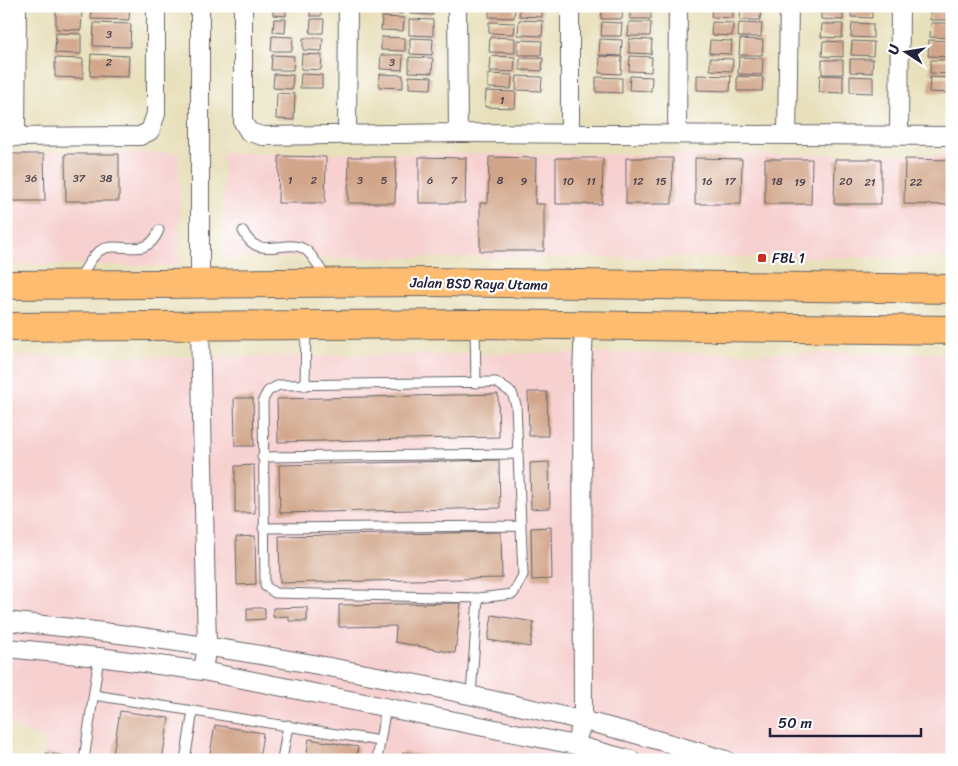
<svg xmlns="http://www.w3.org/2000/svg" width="958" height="766" font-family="Sriracha,sans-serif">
<rect width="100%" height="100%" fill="#fff"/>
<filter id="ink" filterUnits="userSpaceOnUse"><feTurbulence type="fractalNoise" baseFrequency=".02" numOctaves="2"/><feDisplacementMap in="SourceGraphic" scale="10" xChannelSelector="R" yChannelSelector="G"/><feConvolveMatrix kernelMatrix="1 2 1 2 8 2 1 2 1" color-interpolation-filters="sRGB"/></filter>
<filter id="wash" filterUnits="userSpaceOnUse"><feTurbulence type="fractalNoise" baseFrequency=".0096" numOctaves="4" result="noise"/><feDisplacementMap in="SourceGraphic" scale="20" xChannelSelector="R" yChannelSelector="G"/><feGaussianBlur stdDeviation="1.12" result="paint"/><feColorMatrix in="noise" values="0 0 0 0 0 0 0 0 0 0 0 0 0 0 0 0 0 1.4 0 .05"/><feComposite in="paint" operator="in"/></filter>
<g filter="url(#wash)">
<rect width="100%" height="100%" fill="#e8e0bb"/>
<!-- built -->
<path fill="#f7d0d0" d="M6,152L179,153L180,266L6,264Z
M223,153L952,155V257L225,258Z
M558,353H952V760H42L47,740L6,724V356L228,357Z"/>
<g id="blocks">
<!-- building -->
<path fill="#d1a589" d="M92,6H130L129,20L91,19Z
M273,6H286V16L273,15Z
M311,6H321V16H310Z
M382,6H402V14L382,13Z
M410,6H433V15L410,14Z
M489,6H515L514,18L489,17Z
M520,6H542V17L519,16Z
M602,6H623L622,19H601Z
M630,6H651V19H630Z
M712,6H733V18L711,17Z
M821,6H843V20L821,19Z
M851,6H872V18L851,17Z
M930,6H952V20H930Z
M741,8H761L760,20H740Z
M56,10L82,12L81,30L56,29Z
M382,17L404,18L403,31L381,30Z
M274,19H286L285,33L273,32Z
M311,19H324L323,33H310Z
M409,19L433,20V36L409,35Z
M519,20L543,21L542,36L518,35Z
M489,22L515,23L514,34L489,33Z
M602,22L622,23L621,36H601Z
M629,22H651L650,36H628Z
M712,22L733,23L732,36L711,35Z
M94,23L131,24L130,47L93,46Z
M739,23L762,24L761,37H738Z
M852,23L873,24V38L851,37Z
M931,23H951V38L930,37Z
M822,24H843L842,38L821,37Z
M56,33L81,34V54L55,53Z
M272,36L293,37L292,51H271Z
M381,37L405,38V51L381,50Z
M490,37L515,38V53L489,52Z
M303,38H323L322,51L303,50Z
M410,38L433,39L432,55L410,54Z
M600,39L622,40L621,56L599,55Z
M629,39L652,40L651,54L629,53Z
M740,39L763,40L762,55H739Z
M518,40L542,41L541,55H518Z
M710,40L732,41L731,54L709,53Z
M929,40L952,41L951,57L928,56Z
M823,41L843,42V57L822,56Z
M852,41L874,42L873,56L851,55Z
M91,54L129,56L128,77L90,76Z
M302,54L322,55L321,70L301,69Z
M272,55L294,56L293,70H271Z
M381,55H403L402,70L380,69Z
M491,56L515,57L514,72L490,71Z
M600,56L622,57L621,74L599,73Z
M630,56L652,57L651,72L629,71Z
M409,57L433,58L432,73L409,72Z
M739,57L763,58L762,75L738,74Z
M55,58L83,59V78L55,77Z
M520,58H543L542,71L520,70Z
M710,58L733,59L732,71L710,70Z
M850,59H873L872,73L850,72Z
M822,60H843V74H822Z
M931,60H952V74L930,73Z
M274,74L293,75L292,89L273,88Z
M301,74L322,75V88H300Z
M380,74L403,75V88L379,87Z
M488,74L512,75L511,89L488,88Z
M697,75L731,76L730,91L697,90Z
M820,75L843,76V93L819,92Z
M409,76L432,77L431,89L409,88Z
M517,76L542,77L541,91L516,90Z
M630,76L652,77L651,91L629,90Z
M737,76L763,77L762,91H737Z
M850,76L873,77V93L850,92Z
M596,77L622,78V93L596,92Z
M930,77L951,78L950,93L929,92Z
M486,91L516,92L515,108L485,107Z
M277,93L295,94L294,120L276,119Z
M6,154H44L45,201H6Z
M65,154H119V201H66Z
M279,156L326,157L325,203H278Z
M349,157H396L395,203H348Z
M419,157L466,158L465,203H419Z
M489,157L536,158L535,204H544V251H480V203H488Z
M556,158H603L602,204H556Z
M626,158H673L672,204H626Z
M695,158L742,159L741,204H695Z
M765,159H812L811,204H765Z
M835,159H881V204H834Z
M905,159L951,160V205L904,204Z
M528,392H547L548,436H529Z
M498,394L499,437L278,442L277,399Z
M234,398H253L254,446H235Z
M499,460L500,508L280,513L279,465Z
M549,462L550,508L531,509L530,463Z
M254,465L255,513H235V466Z
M551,527L552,579L532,580L531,528Z
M501,532L502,578L280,583L279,536Z
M255,536L256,584L237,585L236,537Z
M461,603L455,653L395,642L396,626L339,627V605Z
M307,607V621H289V616L273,617V608Z
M247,608H265V619L247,620Z
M492,615L534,622L530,647L488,640Z
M120,711L169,718L162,760H112Z
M215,725L263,733L259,760H209Z
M309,739L358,747L356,760H306Z
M403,752L428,756L427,760H402Z
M46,753L65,756V760H45Z"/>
</g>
</g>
<g filter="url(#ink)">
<use href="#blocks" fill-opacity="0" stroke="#676468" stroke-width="1"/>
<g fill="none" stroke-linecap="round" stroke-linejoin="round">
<!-- service casing -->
<g stroke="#676468" stroke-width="11">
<path id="service" d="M243,231C259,264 288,235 307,251C314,257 320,269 326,277
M79,280C84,271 90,259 97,253C115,236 146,264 159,230
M475,326L476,383
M496,382L512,393L516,405L523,575L513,594L478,598L275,593L265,586L263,400L268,391L279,385Z
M305,386L306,328
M262,457L517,454
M263,528L521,526
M94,695L380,741
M471,695L478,598
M84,760L99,657
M185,760L193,711
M282,760L288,725
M377,760L386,706"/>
</g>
<!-- minor casing -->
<g stroke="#676468" stroke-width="20">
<path id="minor" d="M200,6V285
M243,6V122L249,132L263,136L458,133L952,136
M457,6L458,133
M570,133V6
M677,134L678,6
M347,135L348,6
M787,135L789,6
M899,136L900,6
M6,137L140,136L150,131L156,114V6
M16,137L17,6
M200,327L207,645L203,671
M6,621C200,640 391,675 580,720C629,731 678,746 726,760
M6,648L99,657L203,671L575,745L631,760
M575,745L583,720L582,374L584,326"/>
</g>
<!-- primary casing -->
<g stroke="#676468" stroke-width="30">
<path id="primary" d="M6,285L431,282L952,289
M6,327L475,324L952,330"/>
</g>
<!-- service -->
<use href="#service" stroke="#fff" stroke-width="9"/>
<!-- minor -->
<use href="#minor" stroke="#fff" stroke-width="18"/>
<!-- primary -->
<use href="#primary" stroke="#fdbc70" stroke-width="28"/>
</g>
</g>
<!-- markers -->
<rect fill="#c8321e" stroke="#fff" stroke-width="2" x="757" y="253" width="10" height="10" rx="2.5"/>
<g text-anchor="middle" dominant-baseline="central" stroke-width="4.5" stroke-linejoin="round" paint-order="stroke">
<!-- number labels -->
<g font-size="11" fill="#4e434e">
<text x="109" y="34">3</text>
<text x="109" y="62">2</text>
<text x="392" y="62">3</text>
<text x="502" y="100">1</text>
<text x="31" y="178">36</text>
<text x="79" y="178">37</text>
<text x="106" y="178">38</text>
<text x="290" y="180">1</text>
<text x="314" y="180">2</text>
<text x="360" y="180">3</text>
<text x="384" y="180">5</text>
<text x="430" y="180">6</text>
<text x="454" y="180">7</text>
<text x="500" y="180">8</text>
<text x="524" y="181">9</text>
<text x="568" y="181">10</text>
<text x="591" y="181">11</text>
<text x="638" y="181">12</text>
<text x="661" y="181">15</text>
<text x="707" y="181">16</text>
<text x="730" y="181">17</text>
<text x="777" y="181">18</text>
<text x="846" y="181">20</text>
<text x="800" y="182">19</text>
<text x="870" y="182">21</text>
<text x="916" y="182">22</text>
</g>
<!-- poi labels -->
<g font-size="14" fill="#22223b" stroke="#fff" text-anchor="start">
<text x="772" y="258">FBL 1</text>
</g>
<!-- street labels -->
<g font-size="14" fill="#22223b" stroke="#fff">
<text transform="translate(479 284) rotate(1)">Jalan BSD Raya Utama</text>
</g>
</g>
<!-- margin -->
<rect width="958" height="766" fill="none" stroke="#fff" stroke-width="25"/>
<!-- north arrow -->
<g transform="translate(906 52) rotate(282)" stroke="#ffffff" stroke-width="4" paint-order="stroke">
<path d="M0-4L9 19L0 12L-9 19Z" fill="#22223b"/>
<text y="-8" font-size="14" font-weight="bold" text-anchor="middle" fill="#22223b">U</text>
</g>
<!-- scale -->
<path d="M770 728v8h151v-8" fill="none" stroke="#22223b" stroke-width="2.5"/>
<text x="778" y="728" font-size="15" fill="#22223b" stroke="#ffffff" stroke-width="4" paint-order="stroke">50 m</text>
</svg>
